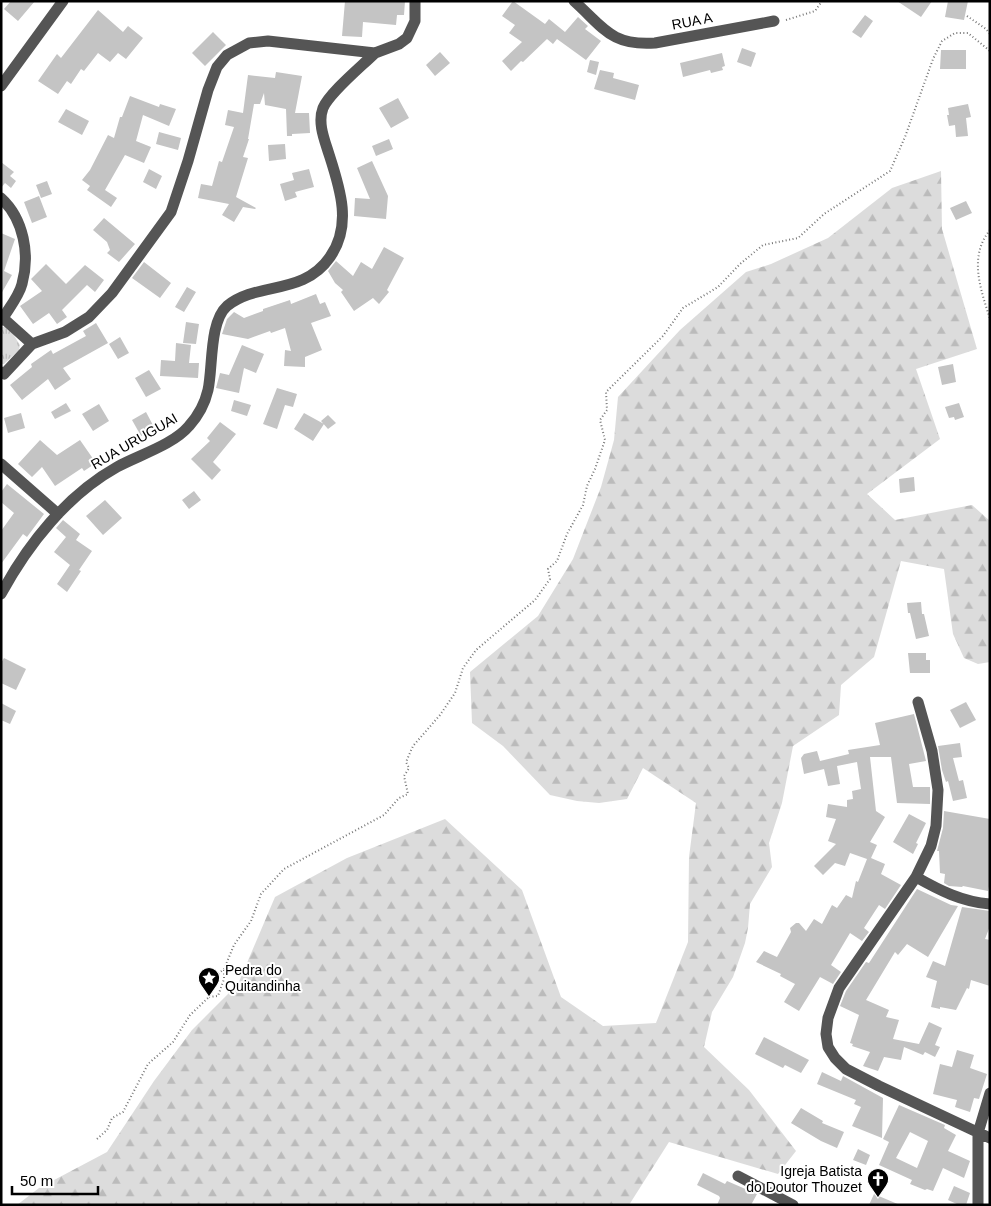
<svg xmlns="http://www.w3.org/2000/svg" width="991" height="1206" font-family="Helvetica,sans-serif">
<defs>
<pattern id="forest-firs" width="22" height="20" patternUnits="userSpaceOnUse" patternTransform="scale(1.25)"><rect width="22" height="20" fill="#dcdcdc"/><path d="M5 1l3.5 6h-7zM16 11l3.5 6h-7z" fill="#bbb"/></pattern>
<pattern id="park-tufts" width="24" height="20" patternUnits="userSpaceOnUse" patternTransform="scale(1.25)"><rect width="24" height="20" fill="#dcdcdc"/><path d="M3 7l-1-3M5 7V3M7 7l1-3M15 17l-1-3M17 17v-4M19 17l1-3" fill="none" stroke="#bbb"/></pattern>
</defs>
<rect width="100%" height="100%" fill="#fff"/>
<!-- forest -->
<path fill="url(#forest-firs)" d="M941,171L942,229L977,349L916,369L940,439L867,494L895,520L972,505L990,521V662L978,664L964,658L953,634L944,569L901,561L874,657L841,685L839,715L793,746L782,803L769,843L772,867L750,904L748,928L745,943L733,977L712,1012L704,1047L749,1090L796,1151L778,1174L669,1142L629,1205H17L39,1188L107,1152L154,1081L192,1030L238,984L275,897L347,858L445,819L522,890L561,997L603,1026L656,1023L688,942L689,857L696,803L643,768L627,799L599,803L577,801L550,795L503,746L472,723L470,672L538,616L573,559L601,487L614,440L618,397L680,330L746,272L771,264L828,238L892,188Z"/>
<!-- park -->
<path fill="url(#park-tufts)" d="M1,327H5L13,334L20,345L19,350L4,364H1Z"/>
<!-- building -->
<path fill="#c4c4c4" fill-rule="evenodd" d="M11,1H35L18,21L4,9Z
M345,1H405L404,15H397L396,25L363,22L362,37L342,36Z
M513,1L545,24L549,19L565,32L578,17L588,26L585,29L601,41L586,60L557,39L553,44L547,39L523,62L521,61L511,71L502,61L522,42L509,33L515,25L502,16Z
M897,1H932L921,17Z
M948,1H968L964,20L945,17Z
M98,10L123,32L128,26L143,38L126,59L118,53L110,62L98,53L84,71L81,69L71,84L67,81L58,94L38,81L57,54L61,58Z
M865,15L873,21L861,38L852,32Z
M213,32L226,45L205,66L192,53Z
M742,48L756,53L751,67L737,62Z
M941,50H966V69H940Z
M440,52L450,63L435,76L426,65Z
M722,53L725,66L722,67L723,70L711,73L710,70L683,77L680,63Z
M590,60L599,62L596,75L587,72Z
M600,70L614,73L613,78L639,85L635,100L594,89Z
M276,72L302,76L295,113H309L310,133L292,134V136H287L286,109L265,105L264,93L260,104H254L248,139H249L243,157L248,158L236,197L256,208L255,209L243,207L234,222L222,215L229,204L198,198L201,184L212,186L219,161L222,162L234,127L225,125L228,110L243,113L248,75L275,78Z
M130,96L159,107L160,104L176,109L169,126L143,115L136,141L151,147L144,163L125,155L105,190L117,198L111,207L87,190L90,186L82,180L90,170L108,135L114,138L120,117H122Z
M398,98L409,118L391,128L379,108Z
M968,104L971,117L966,118L968,136L956,137L955,125L949,126L947,115H949L948,108Z
M66,109L89,121L82,135L58,122Z
M159,132L181,138L178,150L156,144Z
M389,139L393,149L376,156L372,146Z
M285,144L286,159L269,161L268,145Z
M372,161L388,196L386,219L354,216L355,198L370,199L357,168Z
M1,162L14,172L10,176L16,181L11,188L5,183L1,188Z
M149,169L162,176L156,189L143,182Z
M309,169L314,187L295,192L297,197L285,201L280,184L294,180L292,173Z
M47,181L52,194L41,198L36,185Z
M39,196L47,217L32,223L24,202Z
M966,201L972,213L956,220L950,208Z
M104,218L135,244L119,262L107,253L110,250L107,242L93,230Z
M1,233L15,239L4,271L12,275L1,294Z
M384,247L404,258L387,290L389,292L379,304L373,298L354,311L341,292L343,290L335,283L328,271L336,261L353,276L361,262L372,269Z
M144,262L171,283L160,298L132,278Z
M46,264L66,284L85,265L104,280L95,292L87,285L62,310L67,317L57,324L49,313L33,324L20,306L42,291L31,279Z
M187,287L196,292L184,312L175,307Z
M316,294L320,304L325,302L331,316L311,323L322,350L305,357V367L284,366L285,350L291,351L285,328L271,333L270,331L248,339L222,334L227,319L234,312L244,318L263,311V309L290,300L291,304Z
M186,322L199,324L196,344L183,343Z
M96,323L108,343L63,368L71,379L55,390L48,379L22,400L10,385L32,367L31,364L51,350L53,354L86,336L83,331Z
M120,337L129,353L118,359L109,344Z
M176,343L191,345L189,363H199L198,378L160,376L161,360L175,361Z
M242,345L264,354L256,373L244,368L239,393L216,388L220,373L229,375Z
M953,364L956,382L942,385L938,367Z
M149,370L161,389L146,397L135,378Z
M277,388L297,394L293,407L285,405L277,429L263,424Z
M234,400L251,405L247,416L231,411Z
M66,403L71,411L55,419L51,412Z
M959,403L964,417L955,420L954,417L949,418L945,407Z
M99,404L109,421L93,431L82,414Z
M146,412L155,429L141,436L132,420Z
M21,413L25,428L8,433L4,418Z
M304,413L324,424L313,441L294,429Z
M328,415L336,423L328,429L321,421Z
M220,422L236,434L213,462L221,470L212,480L191,459L210,441L207,438Z
M40,440L57,455L80,440L96,463L84,471L82,468L55,486L42,467L32,477L18,464Z
M914,477L915,491L900,493L899,479Z
M7,484L44,514L27,537L23,534L1,564V531L14,513L1,502V492Z
M194,491L201,500L189,509L182,500Z
M105,500L122,518L103,535L86,516Z
M63,520L80,534L76,540L92,551L79,570L81,571L67,592L57,584L70,565L54,552L66,537L56,528Z
M921,602L922,614H924L929,636L916,639L910,613H908L907,603Z
M908,653H926V660H930V673H910Z
M4,658L26,669L16,690L1,683V663Z
M966,702L976,720L960,728L950,710Z
M1,703L16,711L10,724L1,720Z
M914,714L926,761L909,764L913,787H930V804L897,803L891,757H870L876,811L885,817L870,842L877,845L871,858L885,864L881,874L901,885L885,909L879,905L864,928L869,932L862,941L850,933L831,965L841,972L833,984L820,977L799,1011L784,1002L795,984L780,976L781,974L756,962L764,951L777,957L791,932L790,928L796,923H799L806,931L814,919L822,924L832,905L837,908L846,895L852,898L856,881L858,882L867,859L850,853L845,866L835,863L823,875L814,866L836,844L828,841L836,819L826,817L828,804L847,807V800L853,799L852,791L861,789L857,762L837,766L840,784L828,786L824,769L804,774L801,758L804,754L817,751L820,761L849,754L848,750L880,745L875,723Z
M960,743L962,757L953,758L959,781L963,780L967,798L953,801L948,781L946,782L942,770L938,746Z
M944,811L990,819V882L988,891L963,886L962,887L949,886L944,883L945,874L940,873L939,851H937L943,828Z
M909,814L926,823L916,843L918,844L913,854L893,842Z
M917,889L951,905L958,906L928,957L907,944L898,955L895,952L866,1000L889,1010L886,1017L899,1020L893,1039L919,1044L929,1022L942,1028L935,1045L940,1047L935,1057L925,1052L923,1055L904,1047L901,1060L884,1057L878,1071L863,1066L870,1052L852,1046L853,1044L850,1043L859,1015L840,1006L846,991L866,962L869,963Z
M962,907L990,911V926L985,939L990,940V986L971,980L969,989L967,988L956,1010L940,1007V1009L931,1007L937,981L926,977L933,961L945,966Z
M764,1037L809,1060L801,1073L785,1065L783,1068L755,1054Z
M957,1050L974,1055L970,1068L987,1074L979,1099L974,1098L970,1112L955,1107L957,1100L933,1094L940,1064L952,1067Z
M822,1072L841,1081L843,1076L883,1098L882,1138L852,1126L861,1107L854,1104L856,1100L817,1084Z
M899,1105L945,1125L944,1128L956,1135L948,1151L970,1161L964,1178L943,1168L933,1191L927,1189L925,1190L910,1184L912,1180L879,1165L889,1142L883,1139ZM910,1132L928,1141L917,1168L896,1158Z
M801,1108L823,1121L822,1123L844,1132L837,1148L821,1141L791,1123Z
M858,1149L870,1155L866,1165L853,1160Z
M703,1173L725,1184L727,1181L757,1194L751,1205H717L720,1198L719,1196L697,1185Z
M954,1186L970,1193L966,1205H959L948,1200Z
M874,1194L900,1205H869Z"/>
<g fill="none" stroke-linecap="round" stroke-linejoin="round">
<!-- path -->
<path stroke="#777" stroke-width="2" stroke-dasharray="1 2.5" stroke-linecap="butt" d="M967,16L986,29L990,34
M786,20L815,11L822,1
M990,230C968,257 981,290 990,319
M209,997L218,996L224,979V969
M97,1139L107,1130L112,1118L123,1112L148,1064L173,1042L190,1015L209,997L211,985L218,974L224,969L234,945L251,921L261,894L284,869L384,815L399,798L408,794L404,776L409,768L406,762L413,746L440,715L455,693L463,668L476,650L535,600L550,579L548,569L557,561L567,534L583,505L587,486L595,469L605,440L600,420L607,410L606,392L663,336L683,308L718,287L740,264L763,245L798,238L824,214L890,171L905,137L933,59L942,41L955,33H968L990,51"/>
<!-- minor -->
<path stroke="#555" stroke-width="11" d="M574,1C604,28 611,46 655,43L774,21
M1,86L63,1
M1,198C24,219 30,255 22,284C19,296 9,308 3,318
M1,320L3,318L32,344L4,374L1,372
M32,344L65,332L89,317L112,293L171,212L188,161L208,90L217,67L227,55L249,43L268,41L375,53L399,44L407,38L415,21V1
M1,464L58,514
M1,594C28,544 67,495 117,467C139,455 173,445 189,426C198,416 205,403 208,390C213,368 209,322 227,306C258,281 303,296 330,257C354,223 338,183 327,148C323,136 318,121 323,108C330,92 362,66 375,53
M918,702L932,751L938,790L936,826L931,846L916,877L839,988L828,1018L826,1034L828,1047L835,1058L846,1069L879,1086L990,1138
M916,877C939,890 962,902 990,904
M738,1176L793,1205
M978,1205V1133L990,1093"/>
</g>
<!-- icons -->
<defs>
<g id="sight-pin" transform="scale(1.125)"><path d="M0 17L-7.5 6A9.5 9.5 0 1 1 7.5 6Z" fill="#000" stroke="#fff"/><path d="M0-6L1.8-2.2L6-1.7L2.9 1.2L3.7 5.4L0 3.3L-3.7 5.4L-2.9 1.2L-6-1.7L-1.8-2.2Z" fill="#fff"/></g>
<g id="church-pin" transform="scale(1.125)"><path d="M0 17L-7.5 6A9.5 9.5 0 1 1 7.5 6Z" fill="#000" stroke="#fff"/><path d="M-1.2-6h2.4v3.5h3.3v2.4h-3.3V6h-2.4V-.1h-3.3v-2.4h3.3Z" fill="#fff"/></g>
</defs>
<g fill-rule="evenodd">
<use href="#sight-pin" x="209" y="978"/>
<use href="#church-pin" x="878" y="1179"/>
</g>
<g text-anchor="middle" dominant-baseline="central" stroke-width="4" stroke-linejoin="round" paint-order="stroke">
<!-- street labels -->
<g font-size="14" fill="#000" stroke="#fff">
<text transform="translate(692 21) rotate(-11)">RUA A</text>
<text transform="translate(134 441) rotate(-30)">RUA URUGUAI</text>
</g>
<!-- poi labels -->
<g font-size="14" fill="#000" stroke="#fff" text-anchor="start">
<text x="225" y="970">Pedra do<tspan x="225" dy="16">Quitandinha</tspan></text>
<text x="862" y="1171" text-anchor="end">Igreja Batista<tspan x="862" dy="16">do Doutor Thouzet</tspan></text>
</g>
</g>
<!-- border -->
<rect width="991" height="1206" fill="none" stroke="#000000" stroke-width="5"/>
<!-- scale -->
<path d="M12 1186v8h86v-8" fill="none" stroke="#000000" stroke-width="2.5"/>
<text x="20" y="1186" font-size="15" fill="#000000" stroke="#ffffff" stroke-width="4" paint-order="stroke">50 m</text>
</svg>
